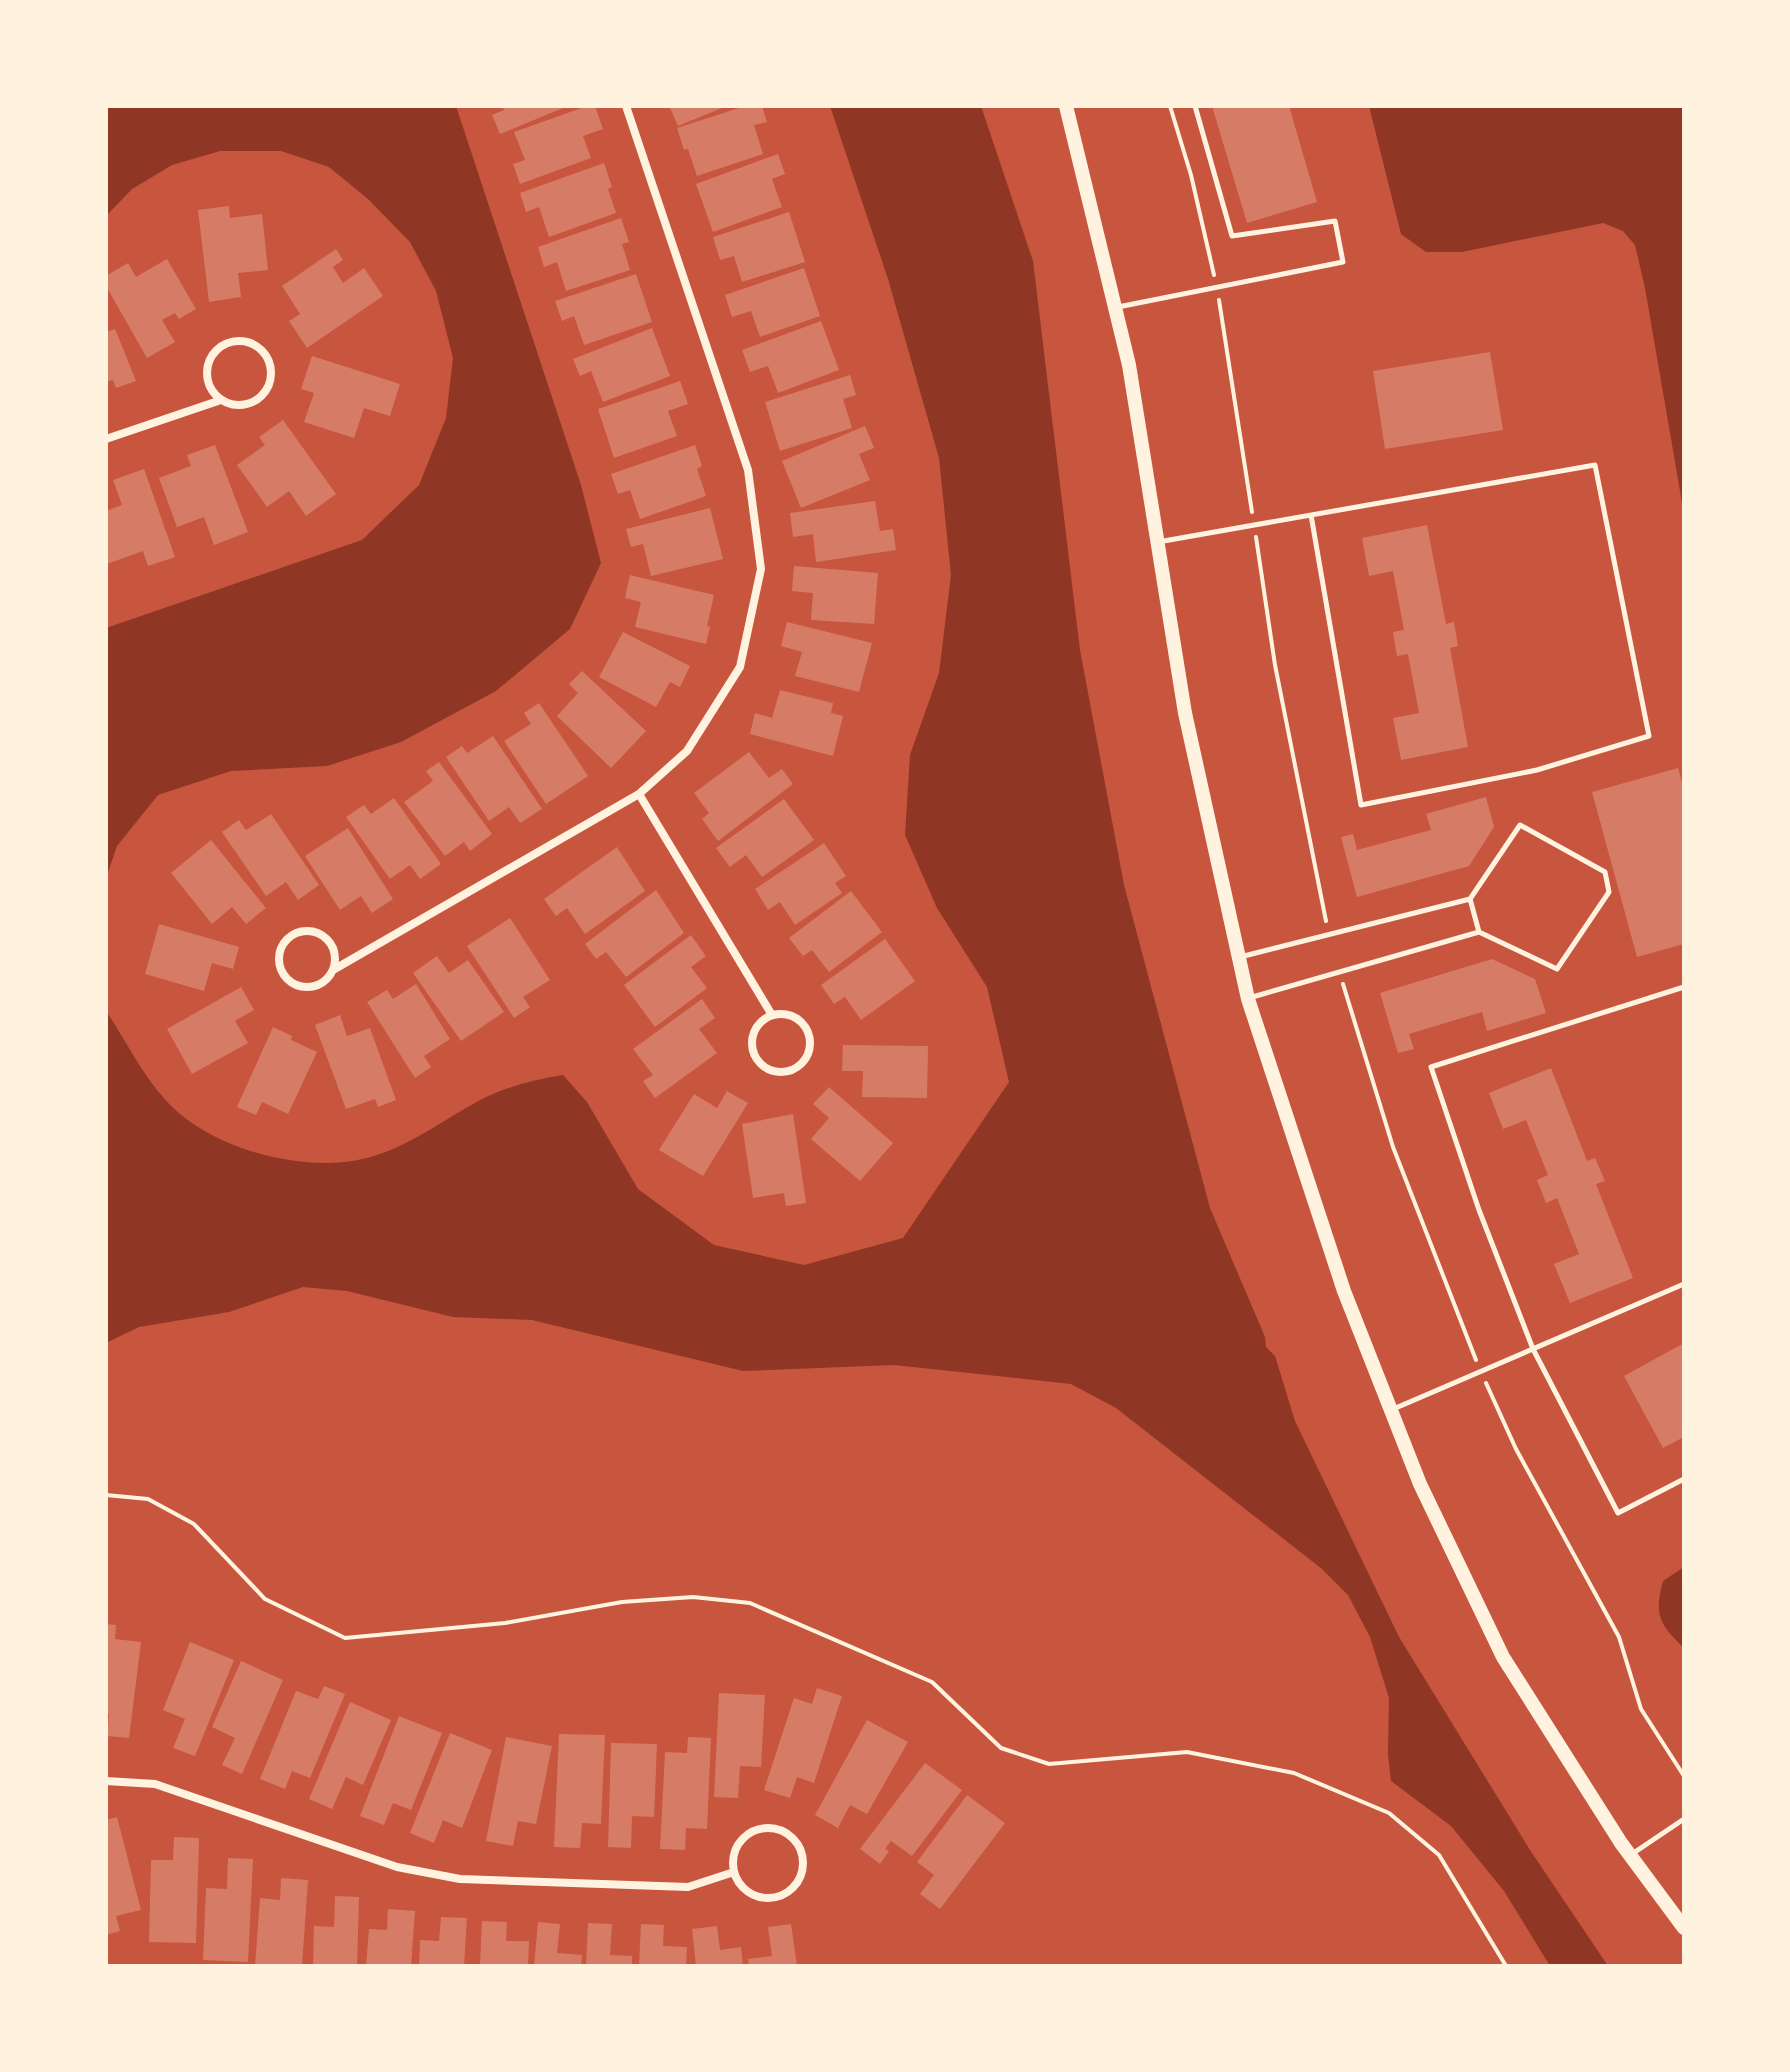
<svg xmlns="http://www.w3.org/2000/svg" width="1790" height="2072" font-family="'Exo 2',sans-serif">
<rect width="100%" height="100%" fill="#c8553d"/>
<!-- water -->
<path fill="#8f3625" d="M106,106H456L581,485L601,563L570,629L496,691L401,742L327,766L231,771L158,795L117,846L106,878V628L362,540L419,485L446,418L453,358L436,291L410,242L368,199L329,167L281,151H220L172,165L132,189L106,216Z
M830,106H981L1033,261L1080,650L1124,885L1210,1208L1265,1337L1266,1347L1275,1356L1295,1421L1399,1637L1530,1850L1608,1966H1550L1504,1891L1451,1826L1391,1781L1388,1754L1389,1698L1370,1637L1348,1595L1322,1569L1116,1408L1071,1384L894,1365L743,1371L532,1320L453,1317L347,1291L303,1287L229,1312L139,1327L106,1343V1003L108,1014C126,1041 141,1072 162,1096C205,1149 309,1177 374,1156C413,1144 446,1118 482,1099C508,1086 534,1080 563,1075L587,1102L638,1189L714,1245L804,1265L903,1238L1009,1082L987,987L937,908L905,835L910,755L939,673L951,575L939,458L888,279Z
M1369,106H1684V514L1645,288L1635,245L1623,231L1603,223L1462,252H1426L1401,234Z
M1684,1567V1648C1659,1624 1654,1615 1663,1581Z"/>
<!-- building -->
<path fill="#d67c66" d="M502,106H568L500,134L492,115L504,110Z
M587,106H595L603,129L583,136L591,158L520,184L513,164L525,160L514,132Z
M675,106H727L678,126L670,108Z
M745,106H762L767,122L754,125L763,154L697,176L688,149L684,150L677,128Z
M1212,106H1289L1317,202L1247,223Z
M778,154L785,174L772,179L782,207L713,232L696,184Z
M604,163L612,187L608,189L616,213L549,237L539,207L526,212L520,193Z
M229,206L230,218L262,214L268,270L238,273L241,297L209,302L198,210Z
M789,212L805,262L742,282L734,256L720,260L713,237Z
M621,218L629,242L622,244L630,270L566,291L557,262L544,267L538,247Z
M336,249L343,260L333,267L343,283L364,268L383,296L307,348L289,321L300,314L282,286Z
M167,259L196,309L179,319L175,313L162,320L175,342L147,358L106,286V276L128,263L136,277Z
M804,268L820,316L760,337L751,311L732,317L725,295Z
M636,274L652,322L584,345L574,316L562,321L555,301Z
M821,321L839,370L778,393L768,366L750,372L742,350Z
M652,328L670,376L603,402L591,371L580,376L573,359Z
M115,329L136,381L116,388L113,380L106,382V332Z
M1490,352L1503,430L1385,449L1373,371Z
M312,356L400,384L390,416L364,408L354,438L304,422L314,393L301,389Z
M850,375L856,395L843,399L852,428L780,451L765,402Z
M680,381L688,404L668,411L677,436L614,458L598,409Z
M283,420L336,494L306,516L289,491L267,507L237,465L265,445L259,437Z
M865,426L874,448L859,454L870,480L801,508L782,461Z
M215,445L248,532L214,545L204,517L177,527L159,478L191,466L187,455Z
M695,445L702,466L697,469L706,496L640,519L630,490L618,494L611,474Z
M144,469L175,557L148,566L143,551L107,564L106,511L122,505L113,480Z
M875,501L880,531L893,529L896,550L816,562L813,534L793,537L790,513Z
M710,508L723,559L651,576L643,544L631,547L626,529Z
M1427,525L1446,624L1454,622L1458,646L1450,648L1468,747L1401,760L1393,718L1419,713L1408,654L1397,656L1393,632L1404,630L1393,571L1369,576L1362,538Z
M794,566L878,573L874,624L811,620L813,593L792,591Z
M630,575L714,595L707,626L710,627L706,644L635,627L641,602L625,598Z
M787,622L872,643L859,692L795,676L802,652L781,646Z
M623,632L690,666L680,687L670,682L656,707L599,677Z
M582,671L646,731L611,768L557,716L578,693L569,684Z
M780,690L833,703L831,713L843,716L833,756L750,734L755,713L772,718Z
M539,703L588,776L546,804L504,741L531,724L524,713Z
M493,736L542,809L520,823L509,807L489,821L446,757L462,746L467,753Z
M749,752L769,778L782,769L793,784L718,841L702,819L709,813L694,793Z
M439,762L492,834L470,851L464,842L445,856L404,802L433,781L426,771Z
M1678,768L1684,788V944L1637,957L1592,792Z
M1486,797L1494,827L1469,866L1357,897L1341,837L1353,834L1357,850L1431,830L1426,814Z
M394,798L441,864L420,879L410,865L390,879L346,817L364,805L371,814Z
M784,799L814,840L762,877L746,855L730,867L716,848Z
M271,814L319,885L298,900L286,882L266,896L222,832L239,820L246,830Z
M348,828L393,899L372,913L361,896L340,910L305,856Z
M211,840L266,908L246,924L232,907L212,924L171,873Z
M824,843L846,876L835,883L842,893L795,925L780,902L768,910L755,889Z
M617,847L645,891L585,934L567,908L556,916L544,899Z
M656,890L684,933L626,977L606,952L596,959L585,944Z
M851,891L882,932L829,972L812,950L803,956L789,938Z
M510,918L550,980L523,997L530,1007L514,1018L467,946Z
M159,924L239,947L233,969L212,963L204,991L145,974Z
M691,935L706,956L691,967L707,988L655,1027L624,985Z
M885,939L915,981L861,1020L845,997L834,1004L821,985Z
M437,956L449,973L468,960L504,1012L461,1041L413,973Z
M1492,959L1535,979L1546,1013L1487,1031L1482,1012L1409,1034L1414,1049L1398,1053L1380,993Z
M416,984L450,1039L424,1056L431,1067L415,1078L367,1002L387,990L393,999Z
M241,987L254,1010L235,1021L248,1043L192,1074L167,1029Z
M702,999L715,1018L699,1029L717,1053L655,1098L643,1081L653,1075L633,1049Z
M340,1015L347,1036L370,1028L396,1100L378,1107L375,1099L346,1109L315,1025Z
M273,1027L292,1036L291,1040L317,1052L288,1114L262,1102L256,1115L237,1107Z
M843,1045L928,1046L927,1098L862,1097L863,1071H842Z
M1551,1068L1587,1161L1595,1158L1605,1181L1596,1184L1633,1278L1570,1303L1554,1264L1579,1254L1557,1198L1546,1203L1537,1180L1548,1175L1526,1120L1503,1129L1489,1093Z
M829,1087L893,1143L860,1181L811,1139L829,1118L813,1104Z
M727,1091L748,1103L703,1176L659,1150L694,1094L717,1108Z
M793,1114L806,1203L786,1206L784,1193L753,1198L742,1124Z
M1684,1343V1437L1663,1448L1624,1376Z
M106,1624L116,1625L115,1639L141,1642L129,1738L107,1736L109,1714H106Z
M190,1642L234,1660L195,1756L173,1748L185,1719L163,1710Z
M241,1661L283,1680L242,1774L222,1765L235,1738L212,1727Z
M324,1686L345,1694L310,1778L292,1771L285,1789L260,1779L296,1691L318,1699Z
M817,1688L842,1696L814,1783L797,1777L790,1798L764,1790L794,1698L812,1704Z
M719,1693L765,1695L761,1767L740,1766L738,1798L714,1797Z
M350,1702L391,1720L363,1785L346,1777L332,1809L309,1799Z
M399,1716L442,1733L411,1810L393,1803L384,1825L360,1816Z
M867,1720L908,1742L867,1814L850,1805L838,1828L815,1815Z
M450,1733L492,1750L462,1828L443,1820L434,1843L410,1833Z
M559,1734L605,1735L601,1824L582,1823L580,1848L554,1847Z
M506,1737L552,1746L536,1824L518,1821L513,1846L486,1841Z
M688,1737L711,1738L707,1829L686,1828L685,1850L660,1849L665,1752L687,1753Z
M611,1743L657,1744L654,1817L632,1816L631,1848L608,1847Z
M925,1763L962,1790L912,1856L891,1841L885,1849L889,1851L880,1864L860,1849Z
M967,1795L1005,1823L940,1909L920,1894L934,1875L917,1862Z
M117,1817L141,1910L116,1916L120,1931L106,1935V1820Z
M174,1837L199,1838L196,1943L149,1942L151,1860H173Z
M228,1858L253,1859L248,1962L203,1960L206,1888L227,1889Z
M281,1878L308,1880L302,1966H255L260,1898L280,1900Z
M335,1896L359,1897L357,1966H313L314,1926L334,1927Z
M388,1909L415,1911L411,1966H366L369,1929L387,1930Z
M441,1917L467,1918L464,1966H419L420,1940L439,1941Z
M482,1921L507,1922L506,1941H529L528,1966H480Z
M538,1922L560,1924L557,1953L582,1955L581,1966H534Z
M588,1923L612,1924L610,1955L632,1956V1966H586Z
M641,1924L664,1925L663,1946L687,1947L686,1966H639Z
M791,1924L797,1966H749L748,1959L772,1956L768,1927Z
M717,1926L720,1950L741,1947L743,1966H696L692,1929Z"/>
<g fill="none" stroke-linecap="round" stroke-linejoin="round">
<!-- path -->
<path stroke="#fff3e0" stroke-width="4" d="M1170,106L1191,175L1214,275
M1219,300L1252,512
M1256,537L1275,665L1326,921
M1343,984L1393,1147L1476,1360
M1486,1383L1516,1449L1619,1637L1641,1709L1684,1776
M106,1495L148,1499L194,1524L265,1599L345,1638L505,1623L622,1602L693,1597L750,1603L932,1682L1001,1748L1049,1764L1187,1752L1294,1773L1389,1813L1439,1855L1506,1966"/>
<!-- service -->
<path stroke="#fff3e0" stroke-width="5" d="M1118,307L1343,262L1335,221L1232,236L1195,106
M1158,542L1595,465L1649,736L1537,770L1361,805L1311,515
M1470,899L1479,932
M1240,957L1470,899L1520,825L1605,872L1609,892L1557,969L1479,932L1249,998
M1684,987L1431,1067L1479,1210L1533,1349L1618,1513L1684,1479
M1391,1410L1684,1284
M1632,1854L1684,1819"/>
<!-- minor -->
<path stroke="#fff3e0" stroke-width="8" d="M207 373a32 32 0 1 1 64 0a32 32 0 1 1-64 0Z
M106,439L221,400
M639,794L772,1015
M279 959a28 28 0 1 1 56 0a28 28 0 1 1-56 0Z
M333,970L639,794L687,751L740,667L761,569L748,470L626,106
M752 1043a29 29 0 1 1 58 0a29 29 0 1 1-58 0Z
M106,1781L155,1784L397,1867L460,1879L688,1887L734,1872
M733 1863a35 35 0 1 1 70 0a35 35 0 1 1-70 0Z"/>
<!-- tertiary -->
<path stroke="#fff3e0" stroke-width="14" d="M1066,106L1129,365L1185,713L1248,999L1344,1291L1420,1484L1503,1657L1621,1843L1684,1928"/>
</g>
<!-- border -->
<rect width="1790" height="2072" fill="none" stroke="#fff3e0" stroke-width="216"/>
</svg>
